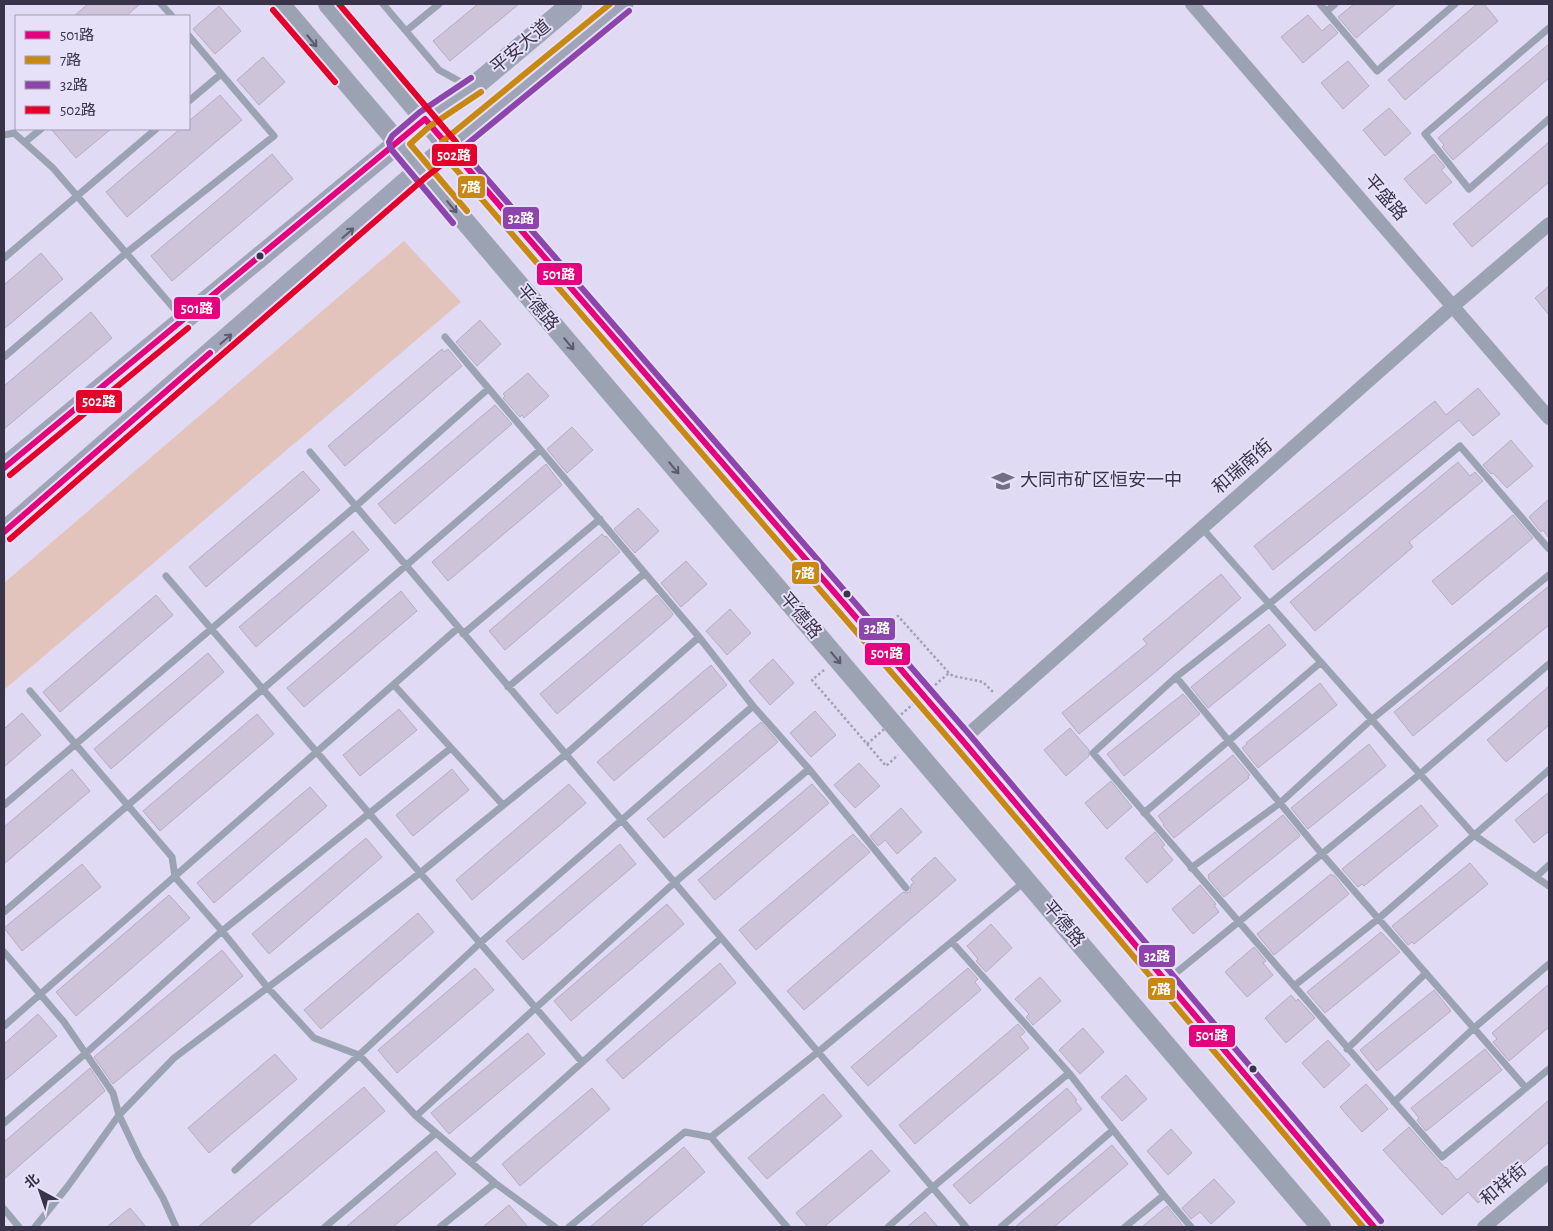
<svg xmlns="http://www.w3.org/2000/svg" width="1553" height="1231" font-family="'Alegreya Sans','Noto Sans SC',sans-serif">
<rect width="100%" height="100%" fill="#e0daf4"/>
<!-- green -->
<path fill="#e3c4bc" d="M404,241L461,302L4,690V583Z"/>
<!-- building -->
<path fill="#cdc4d9" stroke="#b7adc2" d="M88,4H140L126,16H74Z
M478,4H519L450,61L433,41Z
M1354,4H1396L1356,38L1338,17Z
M1477,4H1484L1498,21L1405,100L1388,80Z
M219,6L241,31L215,54L193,29Z
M1308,15L1322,31L1330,24L1338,33L1303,63L1281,37Z
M1549,44V78L1453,160L1442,147L1444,145L1438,138Z
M263,57L285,82L259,105L237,80Z
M1348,61L1369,86L1343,109L1321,83Z
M220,95L242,120L127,217L106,192L180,129H189V121Z
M1389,108L1411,133L1385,156L1363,130Z
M51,129H111L76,158Z
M1549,142V182L1472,247L1453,224Z
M272,154L293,179L172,281L151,256Z
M1434,154L1445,167L1441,170L1452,182L1426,204L1404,179Z
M41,253L63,279L4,329V285Z
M1549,286V315L1535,298Z
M91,312L112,338L4,429V386Z
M480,320L501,344L477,366L456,342Z
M442,349L444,352L448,349L462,366L345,466L328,446Z
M528,373L549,396L524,418L522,415L520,417L503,398L505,396L503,394Z
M1478,388L1500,414L1473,436L1459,420L1273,570L1254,546L1435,401L1446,415Z
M495,405L512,424L395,524L378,504Z
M572,427L593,450L567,473L547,449Z
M1511,440L1533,466L1507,488L1493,473L1491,474L1483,465Z
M1458,462L1470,476L1475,472L1483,481L1409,542L1413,547L1315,631L1290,602Z
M546,464L562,485L448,581L432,562Z
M303,471L320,490L206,587L189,567Z
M1549,499V538L1543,530L1541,532L1529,517Z
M638,508L659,531L635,553L614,529Z
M1513,515L1533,538L1452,605L1432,581Z
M353,531L369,550L256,647L239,627Z
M602,534L605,537L606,536L620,552L505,650L489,631Z
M686,561L707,584L681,607L661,583Z
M1221,574L1241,598L1153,674L1079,734L1062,713L1147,644L1143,639Z
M1549,586V625L1413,736L1394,712Z
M401,591L417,611L304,707L287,688Z
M156,595L173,615L60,712L43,692Z
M657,595L673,614L671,617L557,714L540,694Z
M730,609L751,633L727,655L706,631Z
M1269,624L1286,645L1208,708L1191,687Z
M208,653L224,672L111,769L94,749Z
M773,659L794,683L770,705L749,681Z
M711,665L727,685L614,781L597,762Z
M1320,683L1337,705L1258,768L1242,748L1247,744L1246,743Z
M1549,686V725L1506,762L1487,740Z
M1183,694L1200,714L1124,776L1107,754Z
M399,709L417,730L360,776L343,755Z
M815,711L836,735L811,757L790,733Z
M22,713L41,735L4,767V729Z
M257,714L274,734L160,831L143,811Z
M761,722L778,742L664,838L647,819Z
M1070,728L1089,750V756L1066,776L1044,750Z
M1369,744L1386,766L1308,829L1291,808Z
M1233,755L1250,775L1248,776L1249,778L1174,838L1163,825L1164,824L1158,816Z
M859,763L880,786L855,808L834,785Z
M72,769L90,791L4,864V827Z
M452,769L469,790L413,836L396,815Z
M1111,781L1132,807L1107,829L1085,803Z
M569,784L586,803L472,900L456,880Z
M812,784L829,803L715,900L698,880Z
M310,787L327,806L214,903L197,883Z
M1549,792V831L1534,843L1515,820Z
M1421,805L1438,826L1364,886L1362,884L1358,887L1342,869Z
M901,808L922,832L897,854L885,840L878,846L870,836Z
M1283,815L1300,835L1299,837L1224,897L1208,878L1209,877L1208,875Z
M1155,832L1165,845L1162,847L1173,860L1147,883L1125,858Z
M853,834L870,852L756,950L739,930Z
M366,838L382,857L269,954L252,934Z
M620,844L636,864L523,960L506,941Z
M935,857L956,880L804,1010L787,991L903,892L906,893L910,892L911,885L914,883L911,879Z
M1470,863L1488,884L1414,944L1412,942L1408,945L1392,926Z
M82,864L101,887L22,951L4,928Z
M1331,874L1332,876L1334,875L1349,894L1274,955L1257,934Z
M1200,885L1216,904L1214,905L1219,912L1193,934L1172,909Z
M169,895L190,918L76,1016L56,992Z
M667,904L684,924L571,1021L554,1001Z
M418,913L434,932L321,1029L304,1010Z
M991,924L1012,948L986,972L976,961L978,959L967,946Z
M1381,932L1400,952L1325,1013L1307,992Z
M1254,947L1266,961L1263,963L1273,975L1247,997L1225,972Z
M222,950L243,976L113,1084L94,1057Z
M720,963L736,983L623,1079L606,1060Z
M475,968L494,990L397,1073L378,1050Z
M968,968L978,979L975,982L981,990L868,1086L851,1067Z
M1040,977L1061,1001L1033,1025L1026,1017L1029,1014L1015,999Z
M1549,984V1027L1509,1061L1493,1042L1497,1039L1492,1033Z
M1434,990L1451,1011L1377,1071L1360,1050Z
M1291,995L1296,1001L1298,999L1315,1018L1286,1043L1265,1018Z
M38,1014L57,1036L4,1081V1044Z
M1018,1024L1025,1032L1020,1037L1029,1048L915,1144L899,1125Z
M1083,1028L1104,1052L1080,1074L1059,1050Z
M528,1033L545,1054L449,1134L431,1113Z
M1328,1040L1350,1065L1324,1088L1302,1063Z
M1485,1049L1502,1070L1426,1131L1417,1120L1419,1118L1411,1108Z
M275,1054L297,1079L209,1153L188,1128Z
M90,1068L105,1091L4,1179V1142Z
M1126,1075L1147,1099L1122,1121L1101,1097Z
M1366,1084L1388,1109L1362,1132L1340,1107Z
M364,1087L385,1111L247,1227H198Z
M592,1088L610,1109L520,1186L502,1164Z
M1067,1088L1077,1100L1075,1101L1082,1109L970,1204L953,1185Z
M823,1094L842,1116L767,1179L748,1158Z
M1549,1100V1142L1478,1203L1468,1192L1442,1215L1383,1150L1409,1127L1445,1168L1446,1167L1457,1180Z
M1171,1129L1192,1153L1168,1175L1147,1151Z
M1112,1145L1128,1164L1054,1227H1015Z
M684,1147L705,1172L640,1227H590Z
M871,1150L890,1171L824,1227H808L796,1213Z
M436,1151L456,1174L393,1227H346Z
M1214,1179L1235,1202L1211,1224L1200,1212L1191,1219L1182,1208Z
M509,1205L528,1227H483Z
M1167,1206L1184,1227H1142Z
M130,1208L146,1227H107Z
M925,1212L938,1227H907Z"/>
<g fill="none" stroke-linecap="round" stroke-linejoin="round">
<!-- path -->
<path stroke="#9ea2b1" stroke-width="2.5" stroke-dasharray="2.5 2.5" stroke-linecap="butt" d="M885,626L898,616L949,673L953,676L983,682L994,693
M824,670L812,680L886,766L898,755"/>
<!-- lane -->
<path stroke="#9ba3b3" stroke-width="7" d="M161,4L172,16
M383,4L439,70L468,86
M1320,4L1377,71L1455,4
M1327,11L1335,4
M1549,28L1425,134L1469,189L1549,119
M406,31L439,4
M189,101L221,74
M4,135L14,133L53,168L183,319
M25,142L41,129
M4,258L156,129
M445,337L699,637L753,706L809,769L906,888
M4,357L126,253L274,136L189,36
M310,452L818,1052L1024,882
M1202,528L1474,835L1549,886
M1549,549L1460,446L1269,604L1176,677L1093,753L1442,1157L1549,1069
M166,576L582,1062
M463,634L600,519
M1176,677L1322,854L1526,1088
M394,685L503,805
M508,687L645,573
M30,691L172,857L175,877L222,931L268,988L314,1038L359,1055L416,1116L495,1183L555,1227
M4,805L356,506L488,389
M1144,813L1321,662
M1191,868L1280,803L1372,719L1549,575
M1536,877L1549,865
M4,912L540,450
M952,942L1069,1073L1164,1195L1191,1227
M4,952L64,1022L113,1093L119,1115L139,1157L163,1198L176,1227
M1166,981L1420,774L1549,664
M1294,986L1378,919L1549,770
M4,1026L458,628
M1347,1049L1426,973
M1394,1102L1474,1028L1549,964
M416,1116L674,883L809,769
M4,1123L86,1053L222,931L451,748
M711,1137L787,1227
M471,1162L721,938
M235,1170L480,943L753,706
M4,1209L19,1227
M35,1227L68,1186L119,1115L174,1058L420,873L565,755L699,637
M325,1227L436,1133
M440,1227L495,1183
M569,1227L685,1132L711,1137L818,1052L966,1227
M888,1227L933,1187L1069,1073
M1001,1227L1113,1130
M1125,1227L1164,1195"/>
<!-- street -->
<path stroke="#9ba3b3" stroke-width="14" d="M1192,4L1549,418
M962,740L1453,306L1549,224
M1484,1227L1549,1172"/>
<!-- secondary -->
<path stroke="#9ba3b3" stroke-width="20" d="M280,4L1321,1227
M328,4L449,148L962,740L1374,1227"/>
<!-- primary -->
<path stroke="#9fa4b8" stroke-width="21" d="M4,468L398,143L425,119L472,88L572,4
M4,532L420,170L623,4"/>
<!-- path-bridge -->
<path stroke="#9ea2b1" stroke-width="2.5" stroke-dasharray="2.5 2.5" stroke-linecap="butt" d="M867,744L949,673"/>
<!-- bus-1 casing -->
<g stroke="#e6e0f8" stroke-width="10">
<path id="bus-1" d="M4,468L425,119L962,740L1374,1227
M4,532L210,353"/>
</g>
<!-- bus-2 casing -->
<g stroke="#e6e0f8" stroke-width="10">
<path id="bus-2" d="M610,4L443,141L440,146L441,152L955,746L1363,1227
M467,211L410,144L430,126L481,92"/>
</g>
<!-- bus-3 casing -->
<g stroke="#e6e0f8" stroke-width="10">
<path id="bus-3" d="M629,11L461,149L969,734L1381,1221
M453,223L391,149L389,142L392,136L420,112L471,78"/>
</g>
<!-- bus-4 casing -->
<g stroke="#e6e0f8" stroke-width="10">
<path id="bus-4" d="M273,10L335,82
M10,475L188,328
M10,539L426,177L457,153L458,148L456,142L339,4"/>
</g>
<!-- bus-1 -->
<use href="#bus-1" stroke="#e5007d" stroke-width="6"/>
<!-- bus-2 -->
<use href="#bus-2" stroke="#c88912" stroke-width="6"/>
<!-- bus-3 -->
<use href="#bus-3" stroke="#8e44ad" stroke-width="6"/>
<!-- bus-4 -->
<use href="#bus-4" stroke="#e4002b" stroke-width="6"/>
</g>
<!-- one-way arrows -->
<defs><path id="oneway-shaft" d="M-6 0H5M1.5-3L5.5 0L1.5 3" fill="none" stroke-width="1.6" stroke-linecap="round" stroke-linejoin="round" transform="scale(1.25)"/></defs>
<g stroke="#5b5a6f">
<use href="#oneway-shaft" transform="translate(312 41) rotate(50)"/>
<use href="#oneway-shaft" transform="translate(452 207) rotate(50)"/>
<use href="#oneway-shaft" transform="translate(569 344) rotate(50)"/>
<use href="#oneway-shaft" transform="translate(674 468) rotate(50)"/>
<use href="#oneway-shaft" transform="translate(836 658) rotate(50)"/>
</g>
<g stroke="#5d5b70">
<use href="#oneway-shaft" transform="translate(348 233) rotate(-41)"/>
<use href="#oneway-shaft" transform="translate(226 339) rotate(-41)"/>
</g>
<!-- icons -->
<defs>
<g id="school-bare" transform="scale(1.725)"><path d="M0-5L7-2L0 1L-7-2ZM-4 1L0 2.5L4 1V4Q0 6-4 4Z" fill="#736d86" stroke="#e6e0f8" stroke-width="2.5" paint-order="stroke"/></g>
</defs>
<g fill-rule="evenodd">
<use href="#school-bare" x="1003" y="481"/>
</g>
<!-- markers -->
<g fill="#39334a" stroke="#e6e0f8" stroke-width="2">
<circle cx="260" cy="256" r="4.5"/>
<circle cx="847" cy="594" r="4.5"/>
<circle cx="1253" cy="1069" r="4.5"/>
</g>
<g text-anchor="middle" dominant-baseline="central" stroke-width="4" stroke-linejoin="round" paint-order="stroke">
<!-- street labels -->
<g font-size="18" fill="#39334a" stroke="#e6e0f8">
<text transform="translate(521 47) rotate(-40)">平安大道</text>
<text transform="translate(1385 198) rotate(49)">平盛路</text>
<text transform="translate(537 308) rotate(50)">平德路</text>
<text transform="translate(1243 467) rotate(-41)">和瑞南街</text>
<text transform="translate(800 616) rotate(50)">平德路</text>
<text transform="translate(1063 924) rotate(50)">平德路</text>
<text transform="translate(1504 1185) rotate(-40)">和祥街</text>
</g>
<!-- poi labels -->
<g font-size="18" fill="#39334a" stroke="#e6e0f8" text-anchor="start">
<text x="1020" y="481">大同市矿区恒安一中</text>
</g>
</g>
<g stroke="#e6e0f8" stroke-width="2">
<rect x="431" y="143" width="47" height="24" rx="5" fill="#e4002b"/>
<rect x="457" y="175" width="29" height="24" rx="5" fill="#c88912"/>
<rect x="502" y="206" width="38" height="24" rx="5" fill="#8e44ad"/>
<rect x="536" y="262" width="47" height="24" rx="5" fill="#e5007d"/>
<rect x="173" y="296" width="48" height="24" rx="5" fill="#e5007d"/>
<rect x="75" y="389" width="48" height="25" rx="5" fill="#e4002b"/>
<rect x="791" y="561" width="29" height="24" rx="5" fill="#c88912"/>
<rect x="858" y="617" width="38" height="24" rx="5" fill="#8e44ad"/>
<rect x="864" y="642" width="47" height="24" rx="5" fill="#e5007d"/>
<rect x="1138" y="944" width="38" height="24" rx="5" fill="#8e44ad"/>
<rect x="1147" y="977" width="29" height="24" rx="5" fill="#c88912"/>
<rect x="1188" y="1024" width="48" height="24" rx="5" fill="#e5007d"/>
</g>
<g font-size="14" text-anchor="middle" font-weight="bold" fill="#fff">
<text x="454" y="160">502路</text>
<text x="471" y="192">7路</text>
<text x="521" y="223">32路</text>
<text x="559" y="279">501路</text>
<text x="197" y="313">501路</text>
<text x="99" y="406">502路</text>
<text x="805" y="578">7路</text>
<text x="877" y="633">32路</text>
<text x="887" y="658">501路</text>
<text x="1157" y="961">32路</text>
<text x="1161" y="994">7路</text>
<text x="1212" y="1040">501路</text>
</g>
<!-- border -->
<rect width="1553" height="1231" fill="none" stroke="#39334a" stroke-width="10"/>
<!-- legend -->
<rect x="15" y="15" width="175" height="115" fill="#e6e0f8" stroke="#a19bb2"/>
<rect x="25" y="31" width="25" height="8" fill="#e5007d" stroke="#a19bb2"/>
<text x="60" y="40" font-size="15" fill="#39334a">501路</text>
<rect x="25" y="56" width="25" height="8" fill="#c88912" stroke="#a19bb2"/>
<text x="60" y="65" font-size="15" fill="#39334a">7路</text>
<rect x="25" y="81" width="25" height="8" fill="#8e44ad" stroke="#a19bb2"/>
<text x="60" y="90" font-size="15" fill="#39334a">32路</text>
<rect x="25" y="106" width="25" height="8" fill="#e4002b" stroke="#a19bb2"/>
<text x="60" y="115" font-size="15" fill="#39334a">502路</text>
<!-- north arrow -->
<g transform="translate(40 1191) rotate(320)" stroke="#e6e0f8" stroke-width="4" paint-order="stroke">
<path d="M0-4L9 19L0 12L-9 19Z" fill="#39334a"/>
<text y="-8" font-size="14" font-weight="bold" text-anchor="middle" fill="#39334a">北</text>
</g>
</svg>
